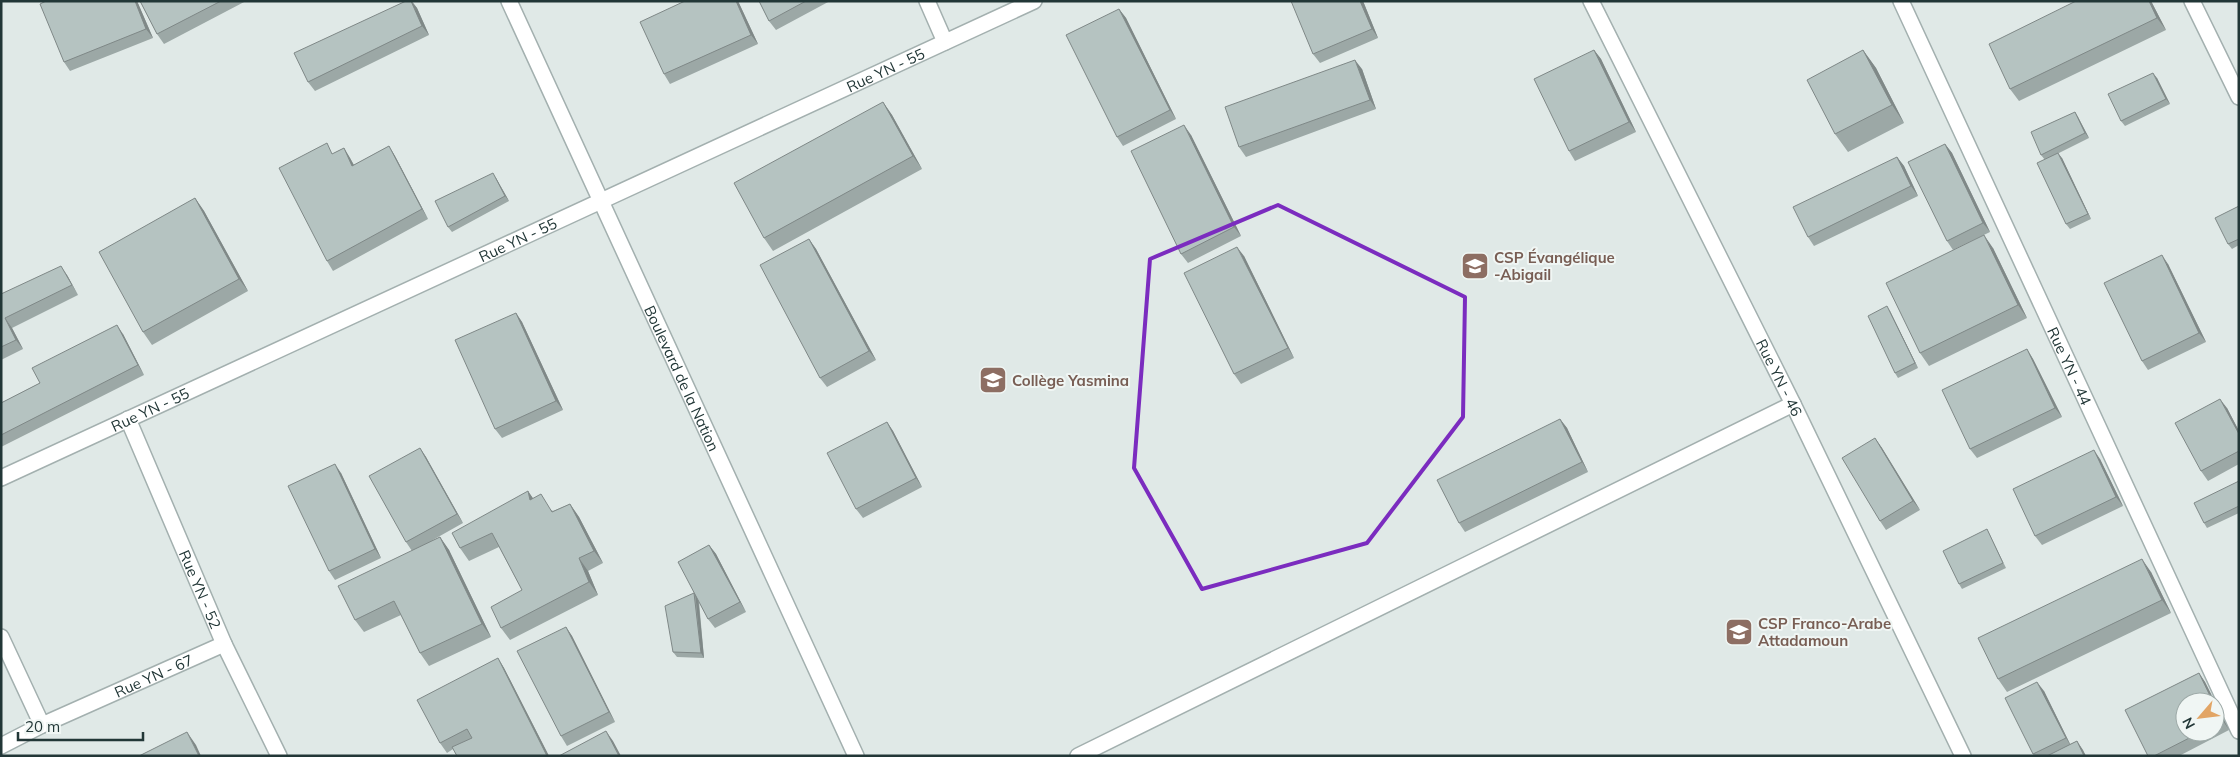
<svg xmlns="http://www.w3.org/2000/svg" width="2240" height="757" font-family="Mulish,sans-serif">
<rect width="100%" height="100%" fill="#e0e9e7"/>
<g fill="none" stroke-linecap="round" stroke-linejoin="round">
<!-- street casing -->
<g stroke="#a3b0af" stroke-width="18">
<g id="street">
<path id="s1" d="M509,1L856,756"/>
<path d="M927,1L945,42"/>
<path id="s2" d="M1591,1L1793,404L1963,756"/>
<path id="s3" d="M1901,1L2239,731"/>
<path d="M2192,1L2239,97"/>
<path id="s4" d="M128,419L224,644L279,756"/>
<path id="s5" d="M1,478L1034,1"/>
<path d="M1,637L42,725"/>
<path id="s6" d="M1,746L42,725L224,644"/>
<path d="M1078,756L1793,404"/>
</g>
</g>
<!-- street -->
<use href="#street" stroke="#fff" stroke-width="15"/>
</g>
<!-- wall -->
<path fill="#9ca8a6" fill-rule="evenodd" d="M137,1L153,38L70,71L64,62Z
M140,1H246L164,44L157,34Z
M406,1H412L417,8L429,35L315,91L308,82Z
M738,1L758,44L670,84L664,74Z
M759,1H830L776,30L769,21Z
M1363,1L1378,38L1320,63L1313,54Z
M2076,1H2151L2166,30L2019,101L2010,89Z
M1119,9L1126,18L1176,119L1123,146L1117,137Z
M1594,50L1601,59L1636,132L1575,161L1569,151Z
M1863,50L1876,68L1904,123L1848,152L1835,134Z
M1362,69L1376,109L1246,157L1239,147Z
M2157,78L2170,104L2125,126L2121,121Z
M883,102L892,115L922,169L773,251L764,238Z
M2075,112L2078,117L2089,138L2045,160L2041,155Z
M1191,135L1241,236L1188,263L1181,254Z
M1945,144L1952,153L1990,232L1953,250L1947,241Z
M389,146L395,156L428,219L333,271L327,261L334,153L344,148L350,158L354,165Z
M1897,157L1904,166L1918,196L1814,246L1808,237Z
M2062,158L2091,219L2070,229L2066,224Z
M496,178L509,201L452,232L448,227Z
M195,198L204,211L248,291L152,345L143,332Z
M2239,206V245L2232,249L2228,244Z
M809,239L816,249L876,360L827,387L820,378Z
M1993,248L2027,318L1929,366L1920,353Z
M1244,256L1294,358L1241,384L1234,374Z
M2168,264L2206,342L2148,370L2142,361Z
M67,275L78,295L12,328L23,349L1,360V294Z
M1890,311L1918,368L1898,378L1895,373Z
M516,313L522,322L563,410L502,438L495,429Z
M123,334L144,375L1,447V403L40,383Z
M2027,349L2033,359L2062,417L1977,458L1970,449Z
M2227,408L2239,431V464L2208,481L2201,471Z
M1560,419L1567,428L1588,472L1465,532L1459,523Z
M887,422L893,431L922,487L863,518L856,509Z
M1875,438L1882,448L1920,510L1886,530L1880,521Z
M420,448L426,457L463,523L431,541L440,537L449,550L491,637L429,666L420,653L401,615L364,632L355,620L412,551L406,542Z
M2100,459L2123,506L2042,545L2035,536Z
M341,473L381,558L335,580L329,571Z
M2239,481V513L2207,528L2204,523Z
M528,491L533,499L553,511L570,504L579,517L603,563L588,571L598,595L510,640L501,628L522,590L499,547L469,561L460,548Z
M1987,529L1990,535L2006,568L1962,589L1959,584Z
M709,545L716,554L746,612L715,628L708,619L699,601L704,658L677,657L673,652L694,593Z
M2151,572L2171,613L2007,692L1998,679Z
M566,627L572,636L615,722L567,746L561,736Z
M498,658L504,668L549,756H457L453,749L447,753L440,743Z
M2199,673L2205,682L2229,730L2179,756H2148ZM2215,702V732H2185Z
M2044,691L2070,744L2077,741L2086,756H2034L2033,754Z"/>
<!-- shaded-wall -->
<path fill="#7f8887" d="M135,1H137L153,38L146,29Z
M411,1L417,8L429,35L422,26Z
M736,1H738L758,44L751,35Z
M1360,1H1363L1378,38L1372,29Z
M2149,1H2151L2166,30L2157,18Z
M1119,9L1126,18L1176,119L1170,110Z
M1594,50L1601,59L1636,132L1629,122Z
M1863,50L1876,68L1904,123L1892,105Z
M1355,60L1362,69L1376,109L1370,100Z
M2153,73L2157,78L2170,104L2166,99Z
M883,102L892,115L922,169L913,156Z
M2075,112L2078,117L2089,138L2085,133Z
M1184,125L1191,135L1241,236L1234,227Z
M1945,144L1952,153L1990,232L1983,223Z
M389,146L395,156L428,219L422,209Z
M344,148L350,158L359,175L352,166Z
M2058,153L2062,158L2091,219L2088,214Z
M1897,157L1904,166L1918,196L1911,186Z
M493,173L496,178L509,201L505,196Z
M195,198L204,211L248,291L239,279Z
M1984,235L1993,248L2027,318L2018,305Z
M809,239L816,249L876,360L869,351Z
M1237,247L1244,256L1294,358L1288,348Z
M2162,255L2168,264L2206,342L2199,333Z
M61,266L67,275L78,295L72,285Z
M1887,306L1890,311L1918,368L1915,363Z
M516,313L522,322L563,410L556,401Z
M5,318L12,328L23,349L16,340Z
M117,325L123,334L144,375L138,365Z
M2027,349L2033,359L2062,417L2055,408Z
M2220,399L2227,408L2239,431V434Z
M1560,419L1567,428L1588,472L1582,462Z
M887,422L893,431L922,487L916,478Z
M1875,438L1882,448L1920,510L1913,501Z
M420,448L426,457L463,523L457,514Z
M2094,450L2100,459L2123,506L2116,497Z
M335,464L341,473L381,558L375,549Z
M528,491L537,504L530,500Z
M570,504L579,517L603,563L594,551Z
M440,537L449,550L491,637L482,624Z
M709,545L716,554L746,612L740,602Z
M579,558L588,571L598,595L589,582Z
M2142,559L2151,572L2171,613L2162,600Z
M695,592L698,597L704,658L701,653Z
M566,627L572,636L615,722L609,712Z
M498,658L504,668L549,756H547Z
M2199,673L2205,682L2229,730L2223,721L2215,705V702H2213Z
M2037,682L2044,691L2072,748L2066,738Z
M606,731L613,741L621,756H619Z
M187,732L196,745L201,756H199Z
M2077,741L2083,750L2086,756H2084Z"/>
<!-- building -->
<path fill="#b5c3c1" stroke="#7f8887" d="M46,1H135L146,29L64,62L40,4Z
M140,1H221L157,34Z
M406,1H411L422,26L308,82L294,53Z
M685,1H736L751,35L664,74L640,22Z
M759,1H806L769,21Z
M1291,1H1360L1372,29L1313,54Z
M2076,1H2149L2157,18L2010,89L1989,44Z
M1119,9L1170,110L1117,137L1066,35Z
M1594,50L1629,122L1569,151L1534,79Z
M1863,50L1892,105L1835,134L1807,80Z
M1355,60L1370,100L1239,147L1225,107Z
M2153,73L2166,99L2121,121L2108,94Z
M883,102L913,156L764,238L734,183Z
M2075,112L2085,133L2041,155L2031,132Z
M1184,125L1234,227L1181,254L1131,151Z
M327,143L332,154L344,148L352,166L389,146L422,209L327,261L279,168Z
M1945,144L1983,223L1947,241L1908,162Z
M2058,153L2088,214L2066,224L2037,163Z
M1897,157L1911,186L1808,237L1793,207Z
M493,173L505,196L448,227L435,201Z
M195,198L239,279L143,332L99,252Z
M2239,206V239L2228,244L2215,218Z
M1984,235L2018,305L1920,353L1886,283Z
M809,239L869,351L820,378L760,265Z
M1237,247L1288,348L1234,374L1184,273Z
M2162,255L2199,333L2142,361L2104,283Z
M61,266L72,285L5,318L16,340L1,347V294Z
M1887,306L1915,363L1895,373L1868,316Z
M516,313L556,401L495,429L455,340Z
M117,325L138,365L1,435V403L40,383L32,368Z
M2027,349L2055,408L1970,449L1942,390Z
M2220,399L2239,434V451L2201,471L2175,423Z
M1560,419L1582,462L1459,523L1437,480Z
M887,422L916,478L856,509L827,453Z
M1875,438L1913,501L1880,521L1842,458Z
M420,448L457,514L406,542L369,476Z
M2094,450L2116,497L2035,536L2013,489Z
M335,464L375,549L329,571L288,486Z
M2239,481V506L2204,523L2194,503Z
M528,491L530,500L541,494L552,512L570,504L594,551L579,558L589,582L501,628L491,607L522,590L492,533L460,548L452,533Z
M1987,529L2003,563L1959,584L1943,551Z
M440,537L482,624L420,653L394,601L355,620L338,586Z
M709,545L740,602L708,619L678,562Z
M2142,559L2162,600L1998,679L1978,638Z
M694,593L701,653L673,652L665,606Z
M566,627L609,712L561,736L517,651Z
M498,658L547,756H457L452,747L472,738L467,729L440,743L417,700Z
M2199,673L2213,702H2185V732H2201L2154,756H2148L2125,710Z
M2037,682L2066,738L2033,754L2005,698Z
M2215,705L2223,721L2215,725Z
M606,731L619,756H559Z
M187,732L199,756H139Z
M2077,741L2084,756H2047Z"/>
<!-- marked area -->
<path fill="none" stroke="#7b2cbf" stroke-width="4" stroke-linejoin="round" d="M1278,205L1465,297L1463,417L1367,543L1202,589L1134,468L1150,259Z"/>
<!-- icons -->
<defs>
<g id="school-square" transform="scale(1.4375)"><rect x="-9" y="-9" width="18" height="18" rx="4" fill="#8d6e63" stroke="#f0f6f4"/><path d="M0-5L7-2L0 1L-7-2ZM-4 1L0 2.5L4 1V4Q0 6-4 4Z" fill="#fff"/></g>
</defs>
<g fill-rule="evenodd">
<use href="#school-square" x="1475" y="266"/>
<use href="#school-square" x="993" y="380"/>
<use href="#school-square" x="1739" y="632"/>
</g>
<g text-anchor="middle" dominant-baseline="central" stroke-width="4" stroke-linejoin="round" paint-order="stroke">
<!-- street labels -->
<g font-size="15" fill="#223737" stroke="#f0f6f4">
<text stroke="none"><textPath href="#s5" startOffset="974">Rue YN - 55</textPath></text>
<text stroke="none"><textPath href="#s5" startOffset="569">Rue YN - 55</textPath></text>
<text stroke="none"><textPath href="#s3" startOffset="402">Rue YN - 44</textPath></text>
<text stroke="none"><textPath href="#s2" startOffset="421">Rue YN - 46</textPath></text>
<text stroke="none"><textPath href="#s1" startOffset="415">Boulevard de la Nation</textPath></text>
<text stroke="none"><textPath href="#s5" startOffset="164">Rue YN - 55</textPath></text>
<text stroke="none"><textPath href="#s4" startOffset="185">Rue YN - 52</textPath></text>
<text stroke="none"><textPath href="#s6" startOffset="168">Rue YN - 67</textPath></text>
</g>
<!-- education labels -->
<g font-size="15" font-weight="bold" fill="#785e54" stroke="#f0f6f4" text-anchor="start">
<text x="1494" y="257">CSP Évangélique<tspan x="1494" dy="17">-Abigail</tspan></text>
<text x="1012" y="380">Collège Yasmina</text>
<text x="1758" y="623">CSP Franco-Arabe<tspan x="1758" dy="17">Attadamoun</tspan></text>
</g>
</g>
<!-- border -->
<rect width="2240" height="757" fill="none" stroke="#223737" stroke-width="5"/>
<!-- north arrow -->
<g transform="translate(2200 717) rotate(242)"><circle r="24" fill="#f0f6f4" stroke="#9eaaa8"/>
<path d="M0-4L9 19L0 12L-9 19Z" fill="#e2a565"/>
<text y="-8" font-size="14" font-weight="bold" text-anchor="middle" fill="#223737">N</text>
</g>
<!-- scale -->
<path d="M18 732v8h125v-8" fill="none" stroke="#223737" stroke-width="2.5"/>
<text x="25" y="732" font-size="15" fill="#223737" stroke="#f0f6f4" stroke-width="4" paint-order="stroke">20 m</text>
</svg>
